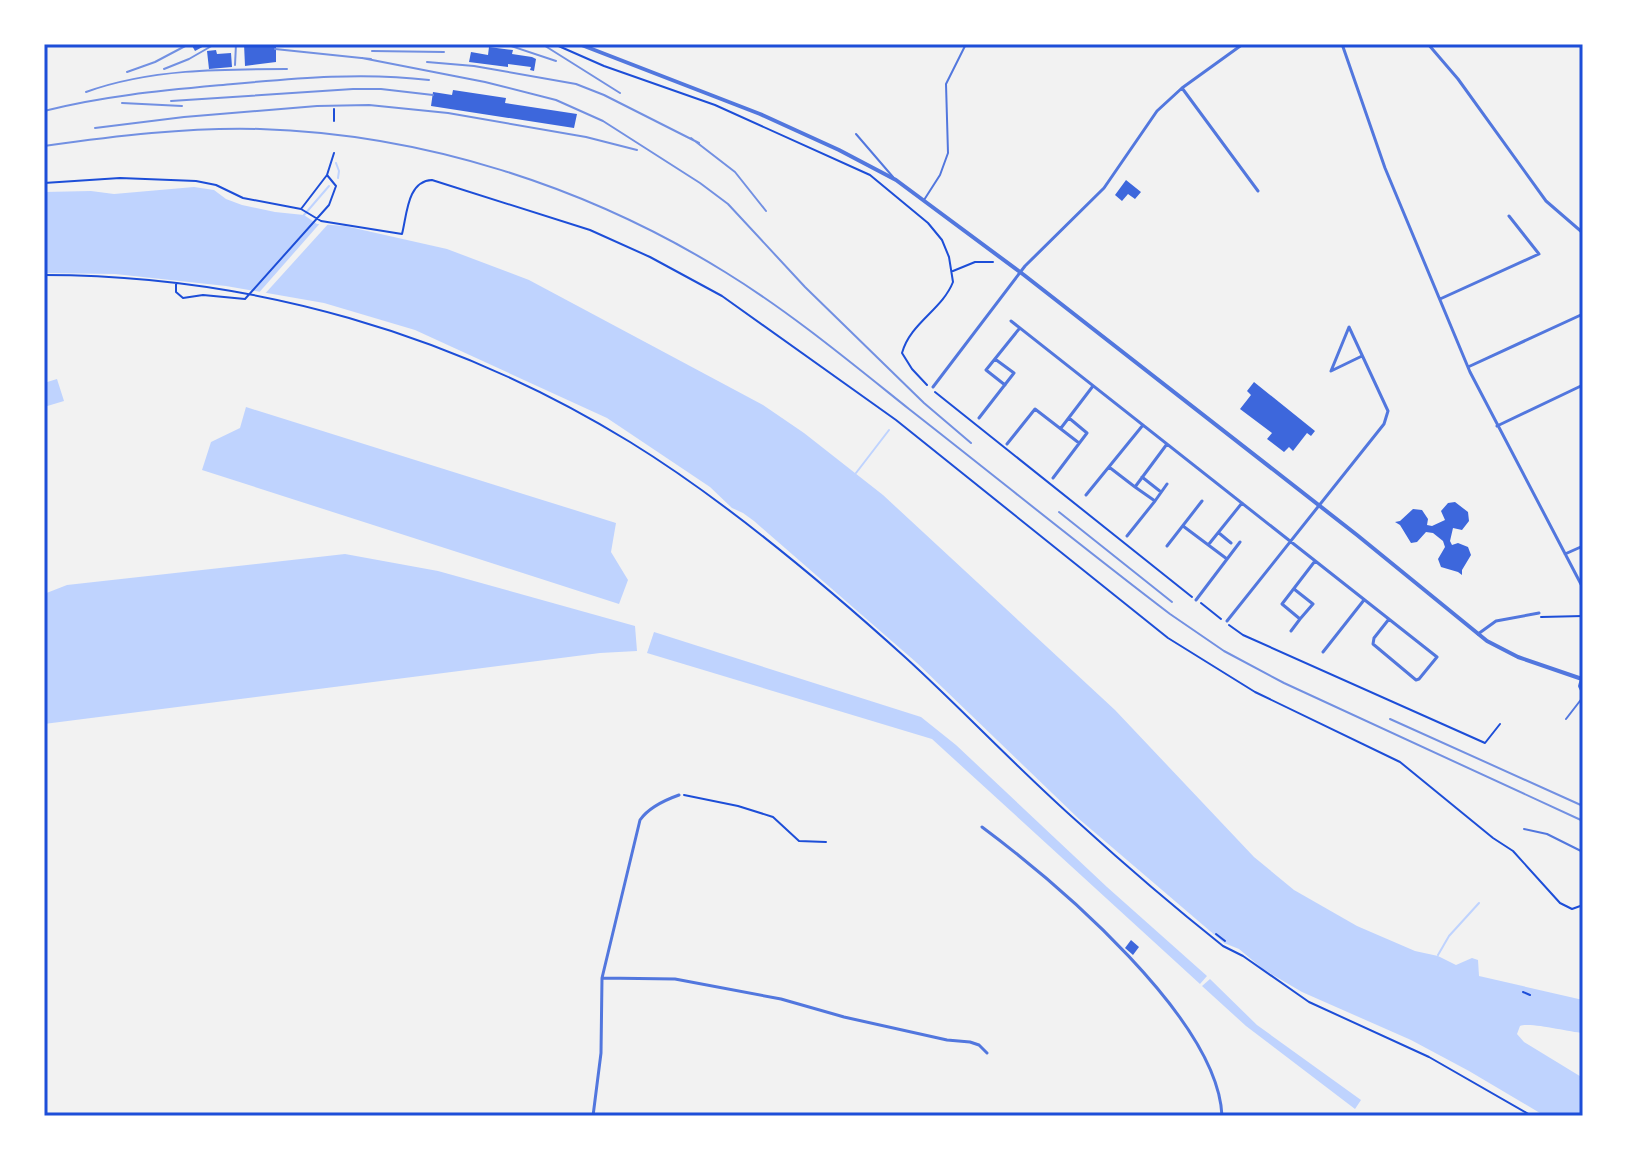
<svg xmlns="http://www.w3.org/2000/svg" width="1627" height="1160" font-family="'PT Sans',sans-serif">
<rect width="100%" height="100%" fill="#f2f2f2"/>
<!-- water -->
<path fill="#bfd3fe" d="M194,187L214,190L226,199L242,205L275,212L304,215L317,224L345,226L447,249L529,280L763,405L804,433L883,495L1115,710L1254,857L1294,890L1357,926L1415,951L1438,956L1456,965L1472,958L1478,960L1479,976L1583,1000V1033C1568,1032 1531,1022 1520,1026L1517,1034L1524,1042L1583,1078V1116H1545L1469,1071L1411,1040L1302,992L1263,969L1239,949L1224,943L1079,819L917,663L754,521L743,513L732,508L710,487L607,418L415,330L324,303L226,286L115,274L44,273V192L91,191L114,194Z
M57,379L64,401L44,407V383Z
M246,407L616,523L611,552L628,580L619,604L202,470L211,442L240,428Z
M345,554L438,571L635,626L637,651L600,653L44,724V594L67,585Z
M654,632L921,717L956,745L1107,887L1207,976L1200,984L932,739L647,653Z
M1210,979L1257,1025L1361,1100L1355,1109L1246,1026L1202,986Z"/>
<!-- pier -->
<path fill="#f2f2f2" d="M322,221L330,222L262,297L256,296Z"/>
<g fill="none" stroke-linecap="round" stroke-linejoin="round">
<!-- stream -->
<path stroke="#bfd3fe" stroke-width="2" d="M336,163L339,171L338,178
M304,215L329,186
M856,473L889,430
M1438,955L1449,936L1479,903"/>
</g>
<!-- building -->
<path fill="#3d67dc" d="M191,44H208L195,51Z
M244,44H276V62L245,66Z
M489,47L513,50L512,54L532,57L536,59L534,71L530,70L531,67L508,64V67L469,62L471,52L488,55Z
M216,50L217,54L231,53L232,67L209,69L207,51Z
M453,90L506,98L505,103L577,114L574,128L431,106L433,92L452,95Z
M1126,180L1141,192L1135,199L1128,194L1122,201L1115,195Z
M1254,382L1315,431L1311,436L1307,433L1293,451L1289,447L1284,452L1267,439L1272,433L1240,409L1251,395L1247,391Z
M1455,502L1468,512L1469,521L1462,530L1453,528L1450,541L1452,545L1458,543L1468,547L1471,555L1462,570V575L1458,572L1441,567L1438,559L1445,547L1443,541L1433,533L1426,532L1417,542L1411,543L1400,525L1395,522L1400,521L1413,509L1422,510L1428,519L1427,525L1432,526L1445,520L1441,511L1448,503Z
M1131,940L1139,947L1133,955L1125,948Z"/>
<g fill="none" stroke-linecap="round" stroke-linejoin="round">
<!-- path -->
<path stroke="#1d4ed8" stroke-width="2" d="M554,44L604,66L715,105L870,175L928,223L942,240L949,257L953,282C942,310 910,323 902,353L912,369L927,385
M334,109V121
M44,183L120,178L196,181L216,185L243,198L301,209L321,221L402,234C407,215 407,181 432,180L590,230L650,257L722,296L896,420L1168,638L1255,692L1400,762L1493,838L1513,851L1560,903L1572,909L1583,905
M301,209L327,175L334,153
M953,271L975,262H993
M44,275C252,275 454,334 630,442C726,501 823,583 906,658C965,712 1019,770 1079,823C1125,865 1174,907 1223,946L1243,956L1309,1002L1429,1057L1532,1116
M176,284V292L183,298L203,295L245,299L329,205L336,186L327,175
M935,392L1192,597
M1201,603L1221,619
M1541,617L1583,616
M1229,625L1243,635L1485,743L1500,724
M684,795L738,806L773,817L799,841L826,842
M1216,934L1225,941
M1523,992L1530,995"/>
<!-- service -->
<path stroke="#5277de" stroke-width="2" d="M856,134L893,177
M924,200L940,175L948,153L946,84L966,44
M1566,719L1583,697
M1524,829L1547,834L1583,852"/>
<!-- minor -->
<path stroke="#5277de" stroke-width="3" d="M1342,44L1385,168L1470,372L1583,588
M1428,44L1458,79L1546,201L1583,233
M1182,88L1258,191
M1440,299L1539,254L1509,216
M1011,321L1437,657L1419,679L1416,680L1373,644L1374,638L1389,619
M1468,367L1583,314
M1005,385L986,370L1019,329
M933,387L1025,266L1104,188L1157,111L1182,88L1243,44
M979,418L1014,373L995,359
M1497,426L1583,385
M1061,428L1093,386
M1007,444L1035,409L1079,443
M1109,467L1135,487
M1142,477L1161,492
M1053,478L1087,433L1069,418
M1086,495L1143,425
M1155,501L1167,484
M1183,526L1227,559
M1219,533L1231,543
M1127,536L1155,501L1135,487L1167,444
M1209,544L1242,503
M1167,546L1202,501
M1565,554L1583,546
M1294,589L1313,604L1300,619
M1196,600L1240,542
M1227,621L1384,424L1388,411L1349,327L1331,371L1362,356
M1291,631L1300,619L1282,604L1315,561
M1478,634L1496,621L1539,613
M1323,652L1364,600
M982,827C1057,883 1218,1019 1222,1116
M602,978L675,979L781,999L844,1017L947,1040L970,1042L979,1045L987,1053
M593,1116L601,1053L602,978L640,820C649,807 665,800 679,795"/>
<!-- tertiary -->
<path stroke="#5277de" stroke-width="4" d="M579,44L760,114L839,150L896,180L1024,275L1357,535L1487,641L1518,657L1582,679
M1582,679L1580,686L1583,692"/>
<!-- rail -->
<path stroke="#7290e2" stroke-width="2" d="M505,44L556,61
M542,44L620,93
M275,49L371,59
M372,51L444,52
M362,58L485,82L556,100L603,121L700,183L728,204L805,287L924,403L971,443
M427,62L474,66L576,84L604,95L699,143
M235,65L236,44
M164,69L189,59L215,44
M127,72L155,62L189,44
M86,92C149,69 221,69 287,69
M171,101L353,89H381L433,95
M122,103L182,106
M44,111C106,95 169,90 233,84C298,78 364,72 429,80
M95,128L184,117L317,106L369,105L448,113L586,137L637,150
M691,138L735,172L766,211
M44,146C115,136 188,127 260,129C423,134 586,186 725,272C790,312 849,361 909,409C996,477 1082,547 1170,614L1224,651L1284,683L1583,821
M1059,512L1172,602
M1390,719L1583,806"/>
</g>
<!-- border -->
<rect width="1627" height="1160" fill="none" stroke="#ffffff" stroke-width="92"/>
<rect x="46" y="46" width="1535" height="1068" fill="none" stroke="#1d4ed8" stroke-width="3"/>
</svg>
